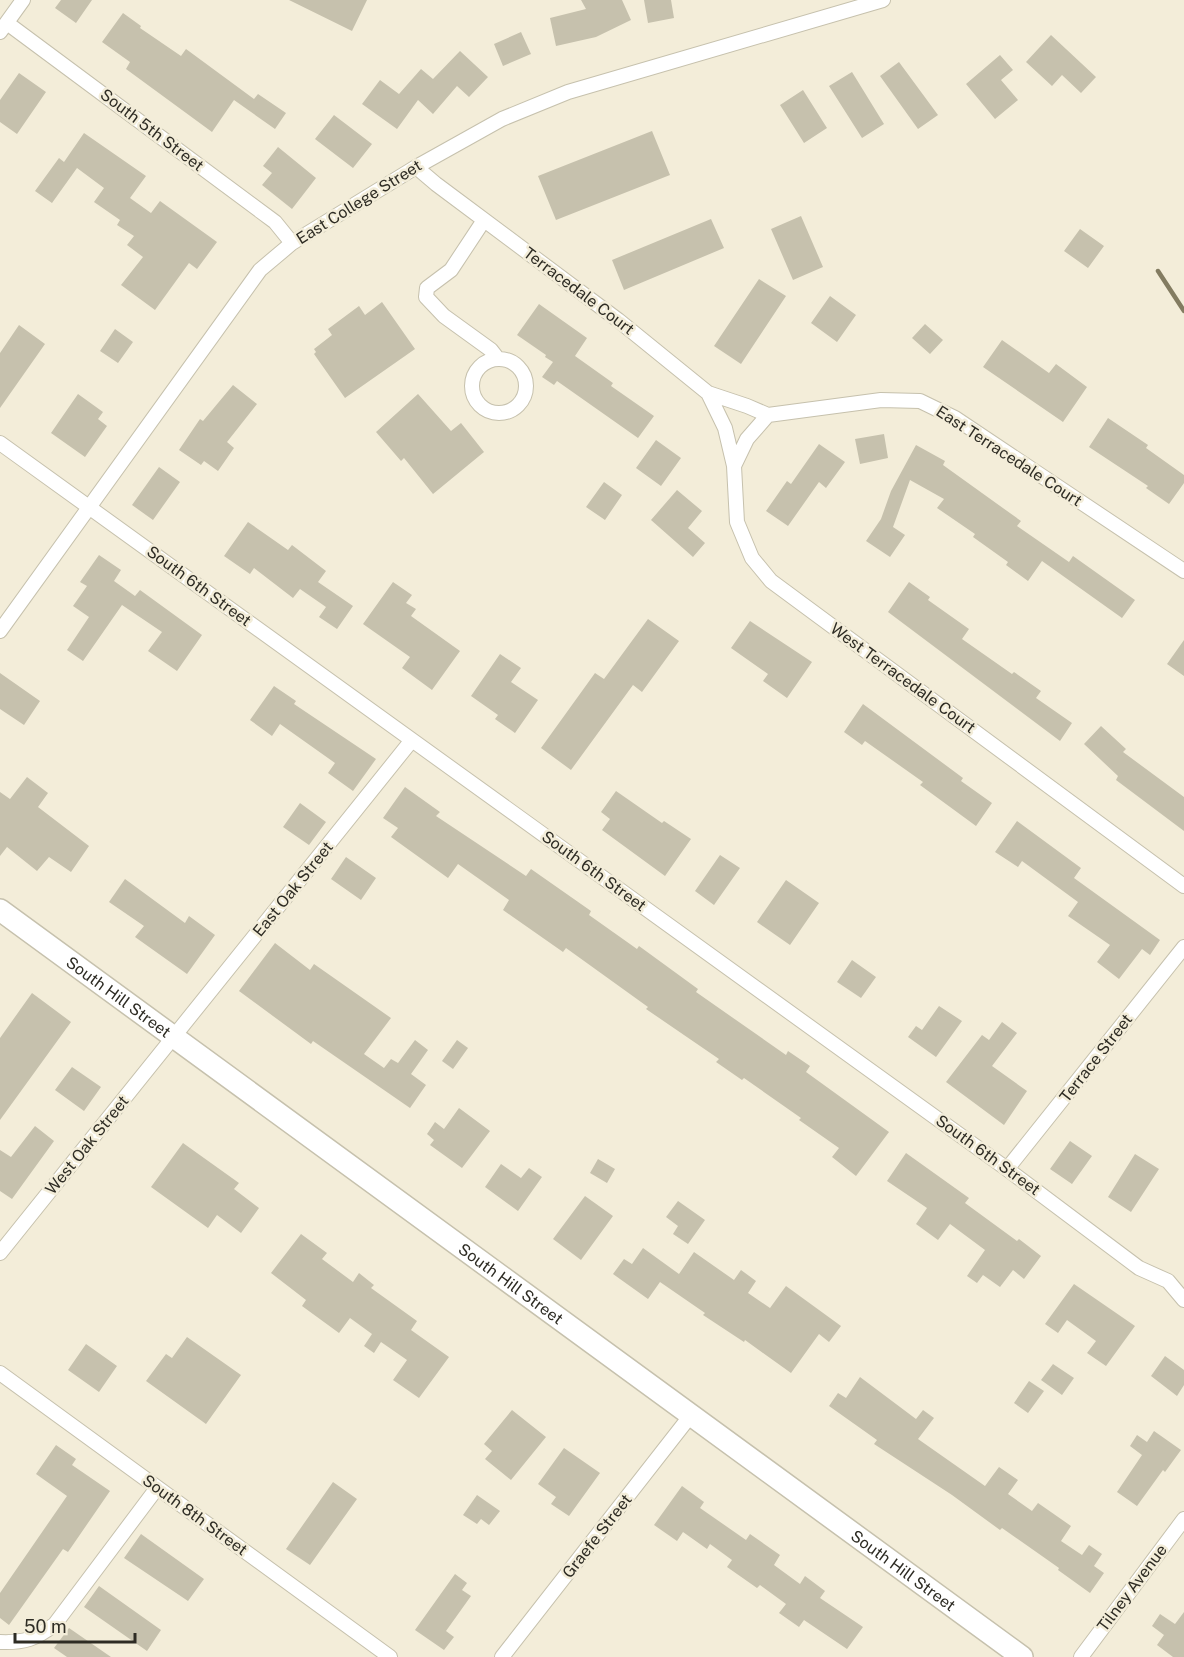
<svg xmlns="http://www.w3.org/2000/svg" width="1184" height="1657" font-family="'Public Sans',sans-serif">
<rect width="100%" height="100%" fill="#f3edd9"/>
<g fill="none" stroke-linecap="round" stroke-linejoin="round">
<!-- stream -->
<path stroke="#837c61" stroke-width="4.5" d="M1158,271L1184,311"/>
</g>
<!-- building -->
<path fill="#c6c1ad" d="M61,0H92L76,23L55,8Z
M289,0H367L352,31Z
M581,0H622L631,20L596,37L556,46L550,18L586,9Z
M644,0H671L674,18L648,23Z
M123,13L141,26L140,28L181,56L186,49L254,99L258,94L286,113L275,129L234,100L212,132L126,69L130,62L102,42Z
M521,32L531,54L503,66L494,44Z
M1051,35L1096,77L1081,93L1062,75L1052,86L1026,62Z
M460,51L488,77L469,97L457,86L433,114L418,100L397,129L362,104L380,80L399,94L421,69L433,79Z
M1000,55L1013,70L1001,80L1018,100L995,119L966,84Z
M899,62L938,115L918,129L880,76Z
M852,72L884,124L862,138L829,86Z
M19,73L46,92L17,134L0,122V100Z
M803,90L827,128L804,143L780,105Z
M334,115L372,144L353,168L315,139Z
M652,131L670,175L556,220L538,176Z
M84,133L146,176L130,198L151,213L160,201L217,242L197,269L189,263L155,310L121,285L143,257L127,245L134,236L117,225L120,220L94,202L104,188L77,168L52,203L35,191L59,158L64,162Z
M278,147L316,178L292,209L262,185L272,173L263,166Z
M801,216L823,267L793,280L771,229Z
M711,219L724,248L624,290L612,260Z
M1080,229L1104,246L1088,268L1064,251Z
M759,279L786,296L741,364L714,346Z
M830,296L856,315L837,342L811,323Z
M382,302L415,349L345,398L314,354L316,352L314,349L332,335L328,329L359,306L365,315Z
M539,304L587,338L575,356L613,383L611,386L654,416L638,438L557,381L554,385L542,377L553,362L545,357L546,355L517,335Z
M925,324L943,340L930,354L912,338Z
M19,325L45,344L0,408V353Z
M115,329L133,342L118,363L100,351Z
M1002,340L1049,373L1056,364L1087,387L1063,422L983,367Z
M233,385L257,404L227,442L234,448L218,471L204,461L201,465L179,450L200,419L203,421Z
M78,394L103,412L98,419L107,426L85,457L51,433Z
M418,394L451,431L461,423L484,452L433,494L404,458L401,461L376,432Z
M1108,418L1148,445L1146,448L1184,475V483L1169,504L1146,488L1148,486L1089,447Z
M884,434L888,458L860,464L855,439Z
M656,440L681,458L661,486L636,468Z
M819,444L845,462L826,488L819,482L788,526L766,511L787,481L791,484Z
M916,445L945,461L943,465L1021,521L1017,526L1069,562L1073,556L1135,600L1122,618L1042,561L1028,581L1006,565L1008,562L973,537L975,534L937,508L944,499L910,480L893,527L905,535L890,557L866,541L881,519L891,491Z
M159,467L180,482L153,520L132,505Z
M604,482L622,495L605,520L586,507Z
M677,490L702,511L688,528L705,543L693,557L651,520Z
M248,522L288,550L292,545L326,571L318,582L353,606L337,629L319,617L326,607L300,589L293,598L254,568L250,574L224,556Z
M99,555L121,570L114,581L135,596L140,590L202,635L177,671L148,651L162,632L122,605L83,661L67,650L89,617L73,606L87,586L80,582Z
M393,582L412,595L406,603L416,609L411,616L460,651L432,690L402,668L410,657L363,624Z
M909,582L930,597L928,600L969,629L962,639L1012,674L1014,672L1041,691L1036,698L1072,723L1060,741L888,612Z
M648,619L679,641L642,692L633,685L571,770L541,748L595,673L604,679Z
M750,621L812,662L787,698L763,681L768,674L731,648Z
M1184,640V676L1167,664Z
M500,654L521,668L511,682L538,700L515,733L495,719L498,715L471,696Z
M0,673L40,701L24,725L0,709Z
M274,686L296,701L294,704L376,759L353,791L328,773L335,763L280,724L272,736L250,720Z
M863,704L963,778L961,781L992,803L976,826L920,785L923,782L865,741L862,745L844,732Z
M1101,726L1126,749L1123,752L1184,797V831L1116,780L1118,776L1084,744Z
M27,777L48,793L38,807L89,846L71,872L49,857L37,871L7,847L0,856V792L10,799Z
M405,787L440,812L436,816L526,876L531,869L591,911L589,915L637,949L639,946L698,989L696,992L786,1055L788,1051L810,1066L806,1072L889,1132L856,1176L832,1157L839,1148L799,1120L801,1118L744,1078L742,1080L716,1062L719,1059L646,1009L648,1007L566,948L563,952L503,910L509,900L458,864L448,878L391,837L398,828L383,818Z
M616,791L662,823L664,821L691,839L665,876L602,830L610,819L601,812Z
M300,803L326,822L309,845L283,827Z
M1017,821L1081,868L1074,878L1160,940L1150,955L1142,949L1119,979L1097,962L1110,945L1068,916L1078,902L1022,861L1018,867L995,852Z
M720,855L740,868L714,905L695,891Z
M346,857L376,878L361,900L331,879Z
M125,879L185,923L189,916L215,935L187,974L135,937L144,926L109,902Z
M786,880L819,903L790,945L757,922Z
M275,943L310,970L314,964L391,1018L364,1054L384,1068L391,1059L398,1063L415,1040L428,1050L411,1074L426,1085L410,1108L313,1041L311,1044L239,991Z
M852,960L876,977L861,998L837,982Z
M32,993L71,1022L0,1120V1038Z
M939,1006L962,1021L936,1057L908,1037L916,1026L922,1030Z
M1002,1022L1017,1033L992,1066L1027,1091L1004,1125L946,1082L982,1035L989,1040Z
M457,1040L468,1048L453,1069L442,1061Z
M72,1067L101,1087L84,1111L55,1090Z
M459,1108L490,1131L462,1168L430,1145L434,1140L427,1134L435,1122L444,1129Z
M35,1126L54,1141L12,1199L0,1191V1150L11,1157Z
M1070,1141L1092,1156L1072,1184L1050,1169Z
M183,1143L239,1183L234,1189L259,1208L241,1233L217,1215L208,1228L151,1187Z
M906,1153L969,1198L965,1203L1017,1241L1019,1239L1041,1256L1024,1279L1013,1270L1000,1287L983,1275L977,1283L967,1276L985,1250L950,1224L938,1240L916,1224L927,1208L887,1181Z
M1135,1154L1159,1169L1131,1212L1108,1197Z
M598,1159L615,1169L607,1183L590,1173Z
M501,1164L521,1178L529,1168L542,1177L518,1211L485,1187Z
M585,1196L613,1216L581,1260L553,1239Z
M678,1201L705,1220L688,1244L673,1234L678,1226L666,1217Z
M301,1234L327,1253L322,1259L353,1282L359,1273L374,1285L371,1288L417,1321L411,1330L449,1357L419,1398L393,1380L407,1360L381,1342L374,1353L364,1346L372,1334L350,1318L339,1333L302,1306L306,1300L271,1273Z
M643,1248L679,1274L694,1252L734,1280L741,1270L756,1281L748,1293L770,1308L786,1286L841,1326L829,1342L819,1334L791,1373L745,1340L744,1342L703,1315L705,1313L660,1282L648,1299L613,1274L624,1259L632,1264Z
M1074,1284L1135,1326L1106,1366L1087,1353L1096,1341L1067,1320L1058,1333L1045,1324Z
M187,1337L241,1375L206,1424L146,1381L166,1354L172,1358Z
M86,1344L117,1366L99,1392L68,1370Z
M1165,1356L1184,1370V1385L1177,1396L1151,1376Z
M1053,1364L1074,1378L1062,1395L1041,1380Z
M860,1377L916,1419L923,1410L934,1418L918,1439L985,1486L999,1467L1018,1480L1008,1494L1032,1511L1038,1503L1071,1526L1061,1541L1082,1555L1089,1545L1102,1554L1094,1566L1104,1573L1090,1593L1058,1570L1059,1568L1002,1528L1000,1530L952,1495L874,1444L877,1440L829,1406L838,1393L846,1398Z
M1029,1381L1044,1391L1028,1413L1014,1403Z
M512,1410L546,1437L511,1480L485,1459L492,1451L484,1444Z
M1154,1431L1181,1450L1165,1472L1163,1470L1137,1506L1117,1492L1142,1455L1130,1446L1137,1435L1147,1442Z
M56,1445L76,1459L72,1465L110,1491L68,1552L63,1549L9,1625L0,1618V1593L67,1496L36,1474Z
M564,1448L600,1473L569,1516L551,1504L556,1497L538,1484Z
M333,1482L357,1499L310,1565L286,1549Z
M682,1486L704,1502L700,1508L746,1540L750,1534L780,1555L774,1565L800,1584L805,1576L825,1591L820,1598L863,1627L847,1649L804,1620L799,1627L779,1613L786,1604L760,1585L757,1588L727,1567L732,1560L710,1544L707,1549L683,1532L677,1541L654,1525Z
M477,1495L500,1511L489,1525L481,1519L477,1524L463,1515Z
M141,1534L204,1579L188,1601L124,1558Z
M455,1574L467,1583L462,1590L471,1596L446,1631L454,1637L444,1650L415,1630Z
M99,1586L161,1630L147,1651L84,1607Z
M1184,1612V1657H1173L1157,1645L1164,1635L1152,1626L1160,1614L1175,1624Z
M69,1628L111,1657H67L54,1648Z"/>
<g fill="none" stroke-linecap="round" stroke-linejoin="round">
<!-- street casing -->
<g stroke="#c6c1ad" stroke-width="16">
<path id="street" d="M7,23L275,222L292,243
M0,32L23,0
M416,167L436,184L618,320L708,393L747,406L768,415L881,400L920,401L955,418L1184,571
M484,220L451,270L427,288L426,297L444,316L491,350L498,359
M472 386a27 27 0 1 1 54 0a27 27 0 1 1-54 0Z
M708,393L725,428L734,466
M768,415L747,439L734,466L737,522L752,558L771,581L1184,886
M0,443L1007,1169L1139,1268L1168,1281L1184,1300
M0,631L260,270L292,243L416,167L502,119L568,92L883,0
M1007,1169L1184,947
M0,1253L412,740
M0,1373L390,1657
M0,1642C24,1643 36,1639 55,1624L157,1488
M502,1657L691,1415
M1081,1657L1184,1519"/>
</g>
<!-- primary casing -->
<g stroke="#c6c1ad" stroke-width="24">
<g id="primary">
<path id="s1" d="M0,910L1022,1657"/>
</g>
</g>
<!-- street -->
<use href="#street" stroke="#fff" stroke-width="14"/>
<!-- primary -->
<use href="#primary" stroke="#fff" stroke-width="21"/>
</g>
<g text-anchor="middle" dominant-baseline="central" stroke-width="5" stroke-linejoin="round" paint-order="stroke">
<!-- street labels -->
<g font-size="16" fill="#2e2c24" stroke="#f3edd9">
<text transform="translate(152 130) rotate(37)">South 5th Street</text>
<text transform="translate(359 202) rotate(-32)">East College Street</text>
<text transform="translate(579 291) rotate(37)">Terracedale Court</text>
<text transform="translate(1009 456) rotate(33)">East Terracedale Court</text>
<text transform="translate(199 586) rotate(36)">South 6th Street</text>
<text transform="translate(903 678) rotate(36)">West Terracedale Court</text>
<text transform="translate(594 871) rotate(36)">South 6th Street</text>
<text transform="translate(293 889) rotate(-51)">East Oak Street</text>
<text stroke="none"><textPath href="#s1" startOffset="147">South Hill Street</textPath></text>
<text transform="translate(1096 1058) rotate(-52)">Terrace Street</text>
<text transform="translate(87 1145) rotate(-51)">West Oak Street</text>
<text transform="translate(988 1155) rotate(36)">South 6th Street</text>
<text stroke="none"><textPath href="#s1" startOffset="633">South Hill Street</textPath></text>
<text transform="translate(195 1515) rotate(36)">South 8th Street</text>
<text transform="translate(597 1536) rotate(-52)">Graefe Street</text>
<text stroke="none"><textPath href="#s1" startOffset="1119">South Hill Street</textPath></text>
<text transform="translate(1132 1588) rotate(-53)">Tilney Avenue</text>
</g>
</g>
<!-- scale -->
<path d="M15 1633v9h120v-9" fill="none" stroke="#2e2c24" stroke-width="3"/>
<text x="24" y="1633" font-size="18" fill="#2e2c24" stroke="#f3edd9" stroke-width="4.5" paint-order="stroke">50 m</text>
</svg>
